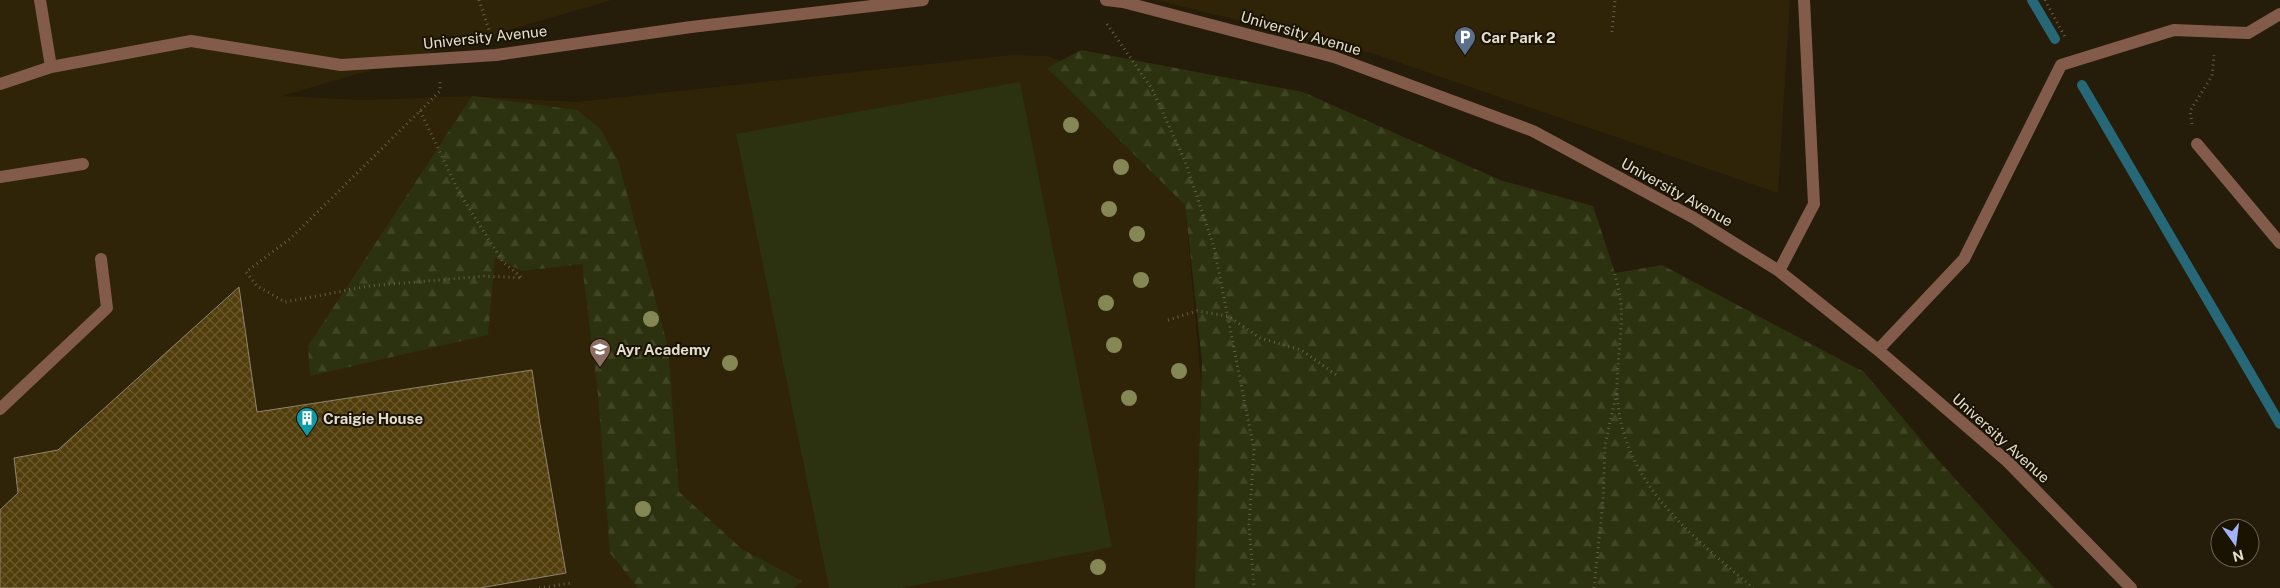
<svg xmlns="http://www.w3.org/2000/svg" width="2280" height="588" font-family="'Public Sans',sans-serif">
<defs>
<pattern id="forest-firs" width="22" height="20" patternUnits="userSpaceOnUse" patternTransform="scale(1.25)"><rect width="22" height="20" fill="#2c310f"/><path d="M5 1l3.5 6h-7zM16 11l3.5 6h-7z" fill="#404526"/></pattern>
<pattern id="building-cross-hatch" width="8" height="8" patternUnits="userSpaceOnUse" patternTransform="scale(1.25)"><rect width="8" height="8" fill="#513e0b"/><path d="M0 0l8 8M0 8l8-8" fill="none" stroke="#6a592e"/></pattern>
</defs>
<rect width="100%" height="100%" fill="#251c09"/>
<!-- built -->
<path fill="#2f2308" d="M0,0H612L282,96L362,100L472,96L576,102L1012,55L1047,56L1077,67L1185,205L1220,588H0Z
M1156,0H1790L1778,193L1374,54Z"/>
<!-- grass -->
<path fill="#2c310f" d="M1020,82L1112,547L902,588H829L736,134Z"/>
<!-- forest -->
<path fill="url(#forest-firs)" d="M1081,50L1303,92L1500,180L1593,206L1615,273L1662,265L1864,372L1938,460L2054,588H1195L1202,362L1185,205L1047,68Z
M472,96L577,110L600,128L618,160L668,347L679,492L742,549L802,581L793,588H638L610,553L598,395L582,264L522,271L495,258L488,335L310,376L308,346Z"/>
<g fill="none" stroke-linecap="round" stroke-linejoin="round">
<!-- stream -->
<path stroke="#266877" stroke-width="10" d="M2032,0L2055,39
M2082,85L2280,424"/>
</g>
<!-- building -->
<path fill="url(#building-cross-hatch)" stroke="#8f856f" d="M239,287L257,412L532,370L540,424L566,573L480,588H0V510L18,493L14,458L58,450Z"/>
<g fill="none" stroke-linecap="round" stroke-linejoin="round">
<!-- path -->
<path stroke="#665e4e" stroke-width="3" stroke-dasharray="1 4" stroke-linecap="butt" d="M479,0L490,33
M2045,0L2066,39
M1107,24L1152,89L1185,161L1214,247L1254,450L1249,524L1254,588
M1612,32L1615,0
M420,111L460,194L503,262L522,278L485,276L369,286L285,302L257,286L246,272L291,238L420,111L440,91V82
M2192,124L2190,111L2212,76L2214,55
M1615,274C1617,283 1620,294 1621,303C1623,332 1617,359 1617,387C1618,480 1689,533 1753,588
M1168,320L1197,311L1228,316L1260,338L1301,350L1338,376
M539,588L571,583
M1594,588L1603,501L1605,445L1617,391"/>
<!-- minor -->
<path stroke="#825b4a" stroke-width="12" d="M40,0L51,67
M1106,0L1123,2L1334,57L1533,131L1694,218L1779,271L1878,350L2008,462L2131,588
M0,84L51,67L191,41L341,65L496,55L691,27L923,0
M2197,144L2280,243
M0,177L83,164
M1779,271L1814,204L1804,0
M1878,350L1964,259L2061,65L2174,30L2248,33L2280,14
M0,409L107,308L101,259"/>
</g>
<!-- trees -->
<g fill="#858754">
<circle cx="1071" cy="125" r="8"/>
<circle cx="1121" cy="167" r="8"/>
<circle cx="1109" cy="209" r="8"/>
<circle cx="1137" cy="234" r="8"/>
<circle cx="1141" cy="280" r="8"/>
<circle cx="1106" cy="303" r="8"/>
<circle cx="651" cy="319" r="8"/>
<circle cx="1114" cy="345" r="8"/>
<circle cx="730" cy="363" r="8"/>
<circle cx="1179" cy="371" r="8"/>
<circle cx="1129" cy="398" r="8"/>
<circle cx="643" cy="509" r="8"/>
<circle cx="1098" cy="567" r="8"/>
</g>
<!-- icons -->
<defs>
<g id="parking-pin" transform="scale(1.125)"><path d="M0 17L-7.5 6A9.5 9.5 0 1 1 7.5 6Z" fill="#5c6f8a" stroke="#1b1302"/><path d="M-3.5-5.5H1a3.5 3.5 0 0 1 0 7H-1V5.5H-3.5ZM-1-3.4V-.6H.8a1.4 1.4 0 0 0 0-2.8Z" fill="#fff"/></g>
<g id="school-pin" transform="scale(1.125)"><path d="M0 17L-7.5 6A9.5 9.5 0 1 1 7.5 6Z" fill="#8d6e63" stroke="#1b1302"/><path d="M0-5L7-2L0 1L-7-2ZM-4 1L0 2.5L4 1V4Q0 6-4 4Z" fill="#fff"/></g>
<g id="building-pin" transform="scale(1.125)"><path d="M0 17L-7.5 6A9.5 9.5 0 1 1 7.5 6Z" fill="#0f9aa8" stroke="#1b1302"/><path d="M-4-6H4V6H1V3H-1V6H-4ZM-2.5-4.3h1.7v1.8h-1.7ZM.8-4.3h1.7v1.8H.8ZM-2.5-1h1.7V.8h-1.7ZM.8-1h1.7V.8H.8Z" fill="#fff"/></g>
</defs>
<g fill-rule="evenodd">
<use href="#parking-pin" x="1465" y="37"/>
<use href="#school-pin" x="600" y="349"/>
<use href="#building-pin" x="307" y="418"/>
</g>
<g text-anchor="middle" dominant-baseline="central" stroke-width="4" stroke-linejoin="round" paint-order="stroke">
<!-- street labels -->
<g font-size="15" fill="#e2ddd1" stroke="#1b1302">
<text transform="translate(1301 33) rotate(16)">University Avenue</text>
<text transform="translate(485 37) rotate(-6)">University Avenue</text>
<text transform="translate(1677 192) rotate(29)">University Avenue</text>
<text transform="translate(2001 438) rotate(42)">University Avenue</text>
</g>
<!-- poi labels -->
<g font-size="15" font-weight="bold" fill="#e2ddd1" stroke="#1b1302" text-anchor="start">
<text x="1481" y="37">Car Park 2</text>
<text x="616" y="349">Ayr Academy</text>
<text x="323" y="418">Craigie House</text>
</g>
</g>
<!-- north arrow -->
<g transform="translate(2235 543) rotate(166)"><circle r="24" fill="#1b1302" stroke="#6b6455"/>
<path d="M0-4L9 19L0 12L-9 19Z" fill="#a3b2fd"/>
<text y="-8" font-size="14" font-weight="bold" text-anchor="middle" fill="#e2ddd1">N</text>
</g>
</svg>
